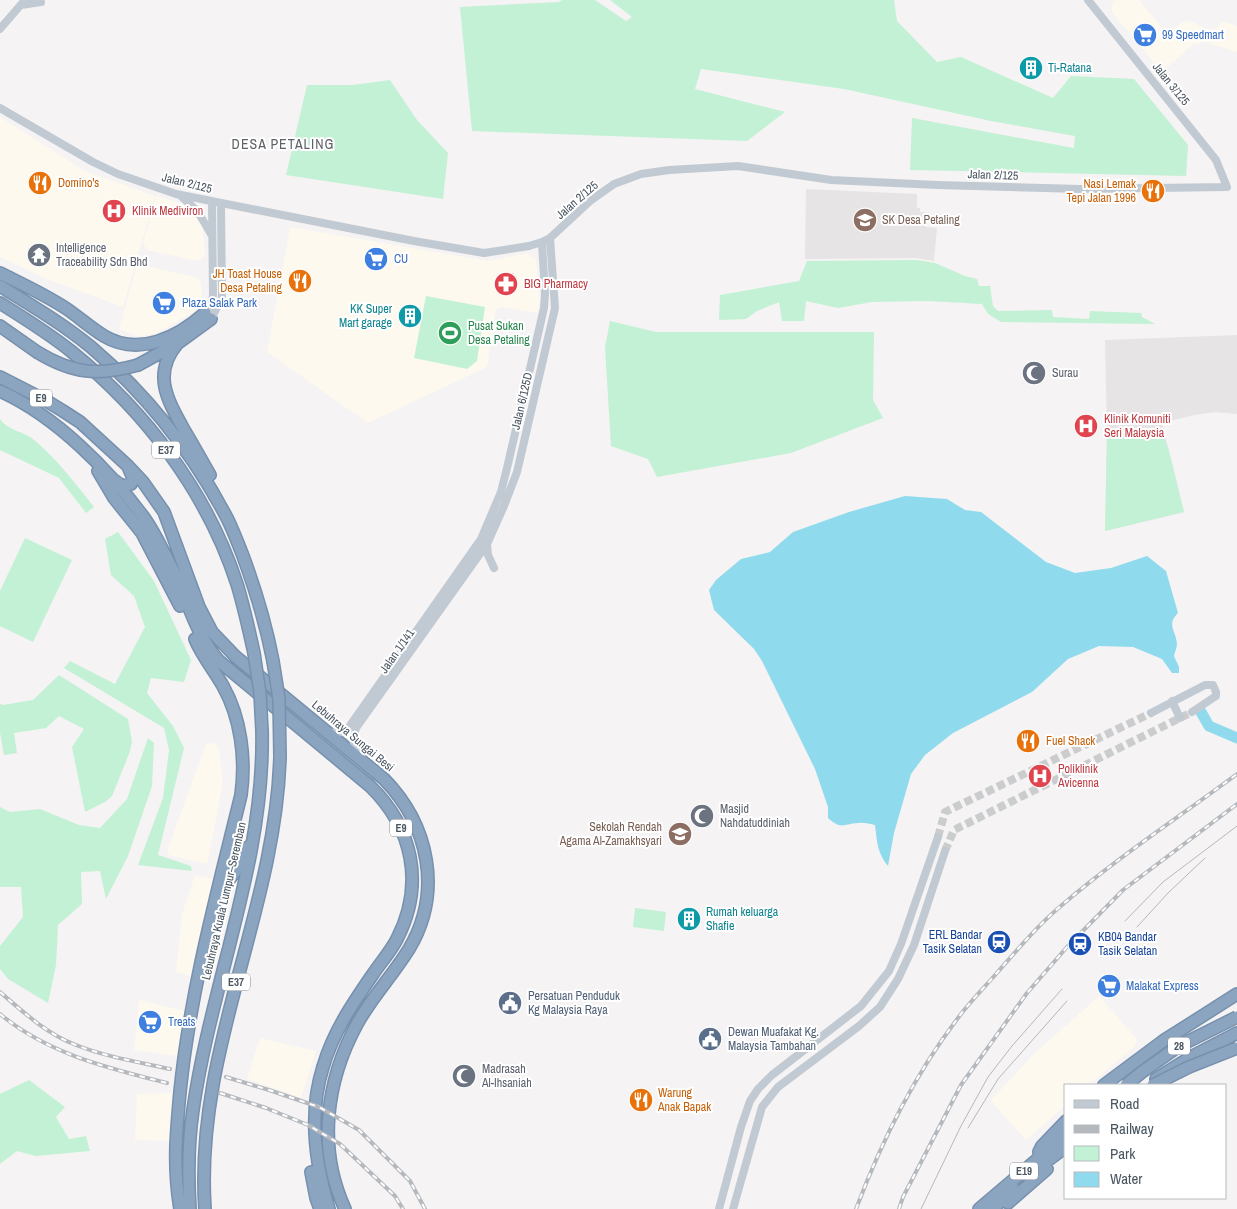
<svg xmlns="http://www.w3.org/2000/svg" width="1237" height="1209" font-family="'Archivo Narrow',sans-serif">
<rect width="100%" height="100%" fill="#f5f3f3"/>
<!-- commercial -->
<path fill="#fdf9ef" d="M1116,0H1139L1167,34L1182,22L1190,21L1207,29H1216L1223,21L1237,26V52L1205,42L1193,44L1162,72L1112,12V5Z
M0,117L85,171L155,196L123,307L44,278L0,257Z
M156,196L187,205L202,222L205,255L201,259L197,261L147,250L143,243Z
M290,227L488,261L527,253L536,260L540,300L538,313L501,307L496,309L487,367L368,423L267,352Z
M142,265L196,277L201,284L202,298L195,311L155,334L137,336L119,329L136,268Z
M211,743L216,744L219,749L223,783L207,864L171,856L169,855L167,851L206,744Z
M195,875L215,879L195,978L176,972L182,914Z
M1099,996L1135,1037L1137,1040L1134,1047L1089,1085H1066V1105L1026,1140L992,1102V1099L1034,1054Z
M139,1000L185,1011L179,1056L134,1050Z
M260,1038L316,1051L301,1098L247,1079Z
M172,1093L171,1141L135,1140L137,1094Z"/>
<!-- education -->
<path fill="#e6e4e5" d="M806,189L917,194V208H920V212H925L926,227L937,228L934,261L916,258L805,259Z
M1237,335V414L1215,412L1194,415L1162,423L1184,512L1105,531L1107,433L1105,340Z"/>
<!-- green -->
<path fill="#c3f1d5" d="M562,0H595L626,21L632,17L610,0H894L897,21L937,62L961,57L1053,98L1071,76L1134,79L1188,145L1186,176L910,170L912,118L1074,148L1075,136L991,121L844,89L701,69L695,89L785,112L747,141L472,131L460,7L559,2Z
M390,80L417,120L448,153L443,199L286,175L307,85H353Z
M917,260L935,263L965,276L977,279L979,286H990L993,306L998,311L1052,310L1053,317L1089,319L1090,311L1141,313L1142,317L1155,324L1001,322L988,314L982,304L928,301L872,302L838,308L806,301L804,321H782L779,302L757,311L746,319L719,320L720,295L799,281L807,261Z
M426,296L485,307L477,361L467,369L414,358Z
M610,321L656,332H874L873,400L883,418L791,453L657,477L648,459L611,446L605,347Z
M0,419C8,431 23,431 33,439C57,459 75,483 94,507L86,513L59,478L0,450Z
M1107,433L1163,435L1169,451L1184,512L1105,531Z
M118,532L154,581L191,660L184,682L151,678L147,693L173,726L184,748L158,855L191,866L192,871L138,865L163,798L169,750L164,728L64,668L70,661L115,684L145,627L134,596L111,575L105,539Z
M25,538L72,560L33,642L0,626V591Z
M59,675L128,719L132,742L129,754L112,796L105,802L85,812L72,747L84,729L59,716L46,728L14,733L17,753L4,755L0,733V704L3,705L33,700Z
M148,738L154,743L152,786L128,856L106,899L100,871L81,872L82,904L58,925L56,965L48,1003L8,979L0,969V946L23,917L21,887H0V807L10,812L40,809L79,825L100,828L127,799Z
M635,908L666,912L664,931L633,927Z
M29,1080L65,1107L56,1117L69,1139L86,1136L90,1151L36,1156L17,1151L0,1164V1094Z"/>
<!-- water -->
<path fill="#90daee" d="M905,496L947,499L965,510L981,512L1046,562L1075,573L1111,568L1147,556L1166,571L1178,613C1166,625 1176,630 1177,644C1177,647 1175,652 1174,656L1179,667V673H1172L1162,659L1133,647L1099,646L1068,659L1032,692L953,733L925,755L911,774L894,833L888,866C877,853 877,841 875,825C870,824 863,822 858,823C843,824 841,830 828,818V807L815,769L762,661L754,649L714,610L709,590L716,580L741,559L770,552L793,532L849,512Z"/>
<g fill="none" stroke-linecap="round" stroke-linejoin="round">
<!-- river -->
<path stroke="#90daee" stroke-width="11" d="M1201,712L1209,726L1237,738"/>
<!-- minor-tunnel -->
<path stroke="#caccce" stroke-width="8" stroke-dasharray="8 4" stroke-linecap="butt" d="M938,837L945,812L1151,713
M945,851L954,830L1192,712"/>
<!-- highway casing -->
<g stroke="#7690ad" stroke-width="14">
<path id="highway" d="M0,273C22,284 46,295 67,309C80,318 91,328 104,336C139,357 178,337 205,313
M0,286C31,305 63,324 91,347C146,394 193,453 227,518C233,530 238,543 243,556C256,591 266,625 273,661
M0,303C24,318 50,334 72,352C146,412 207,492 237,584C244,607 249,630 254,653
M0,326L37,352
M178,343C152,373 167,399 183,428C192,443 201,459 210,475
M138,365L178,343L211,319
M0,377L45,400L63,411L80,422L128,466L143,482L164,512L199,607L212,632L236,657L384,779C429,825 443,892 409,949C393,975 372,997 357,1024C326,1081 317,1148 345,1209
M0,391C56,416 109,470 145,519C156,535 164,553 173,570C189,602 194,632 219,661L370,786C413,828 425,884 397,939C391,951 381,962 373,974C353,1003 333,1032 323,1067C308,1114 315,1163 329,1209
M98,471L114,498L142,533L180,606
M114,480L122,486L131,484L133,478L129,469
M219,893L240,865L248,847
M1156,1079L1191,1057L1237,1033
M1104,1085L1163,1041L1237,994
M1039,1152L1042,1146L1066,1121
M1035,1170L1066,1147
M311,1172L316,1198L320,1209
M1008,1203L1047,1169
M180,1209C173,1166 176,1135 180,1092C190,992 217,893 241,795C246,759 241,718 223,686C214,670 202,656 195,639
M190,1209C188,1176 188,1143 193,1110C211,983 265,861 262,731
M205,1209C194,1051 276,911 280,756
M979,1209L1066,1135
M993,1209L1013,1188"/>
</g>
<!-- minor -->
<path stroke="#c1cad2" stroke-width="8" d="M21,5L41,2
M0,29L25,0
M0,108L93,162L118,174L176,194L414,241L484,253L529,246L542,242L550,238L590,201L614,184L641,174L669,170L738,166L831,180L937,185L1080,189L1227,187L1216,160L1088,0
M180,195L198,212L211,234
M205,313L211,304L213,295L212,201
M211,319L222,298L221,203
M487,544L488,555L494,568
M1172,701L1180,718
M1151,713L1205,685H1213L1216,692V696L1192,712
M329,733L344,732L349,727L481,539L501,492L507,468L544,308L545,294L542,242
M359,757L353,740L356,728L487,544L504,506L517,472L555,308L550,238
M719,1209L741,1127L750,1101L758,1089L772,1075L861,1006L889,971L901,944L938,837
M733,1209L762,1107L778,1087L859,1026L880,1007L898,979L914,945L945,851"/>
<!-- highway -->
<use href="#highway" stroke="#8ba5c1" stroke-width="11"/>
<!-- tram -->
<path stroke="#b5b8bd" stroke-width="1" d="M1125,921L1163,882L1237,826
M1137,927L1168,893L1205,858
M968,1128L998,1079L1067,1001
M921,1209L961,1126L988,1077L1012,1046L1062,989"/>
<!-- rail casing -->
<g stroke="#b5b8bd" stroke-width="4">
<path id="rail" d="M0,992C23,1012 47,1034 76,1045C106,1057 139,1062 170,1069
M0,1014C48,1054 108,1068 167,1083
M226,1077L269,1090L319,1107L359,1130L410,1181L425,1209
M220,1093L266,1108L308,1125L340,1144L395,1196L403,1209
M856,1209C881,1143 912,1079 955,1022C967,1005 982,990 996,974C1017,950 1038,925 1062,905C1117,858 1179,817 1237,774
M899,1209L903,1197L961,1085L1027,993L1067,947L1123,890L1237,804"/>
</g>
<!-- rail -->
<use href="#rail" stroke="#fff" stroke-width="2" stroke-dasharray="5.5" stroke-linecap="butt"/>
<!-- highway-bridge casing -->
<g stroke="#7690ad" stroke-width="14" stroke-linecap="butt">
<path id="highway-bridge" d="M37,352C73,374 98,376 138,365
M254,653L260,693L262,731
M273,661L279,699L280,756
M1126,1085L1142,1072L1179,1046L1237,1017
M1153,1085L1189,1067L1237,1048"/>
</g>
<!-- highway-bridge -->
<use href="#highway-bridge" stroke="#8ba5c1" stroke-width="11"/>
</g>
<!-- icons -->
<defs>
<g id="supermarket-disc" transform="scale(1.25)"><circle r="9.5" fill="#3f7fe0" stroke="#fff"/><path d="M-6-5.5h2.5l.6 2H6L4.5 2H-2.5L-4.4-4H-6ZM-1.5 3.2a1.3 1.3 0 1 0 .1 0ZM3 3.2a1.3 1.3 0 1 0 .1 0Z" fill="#fff"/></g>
<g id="building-disc" transform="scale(1.25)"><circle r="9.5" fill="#0f9aa8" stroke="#fff"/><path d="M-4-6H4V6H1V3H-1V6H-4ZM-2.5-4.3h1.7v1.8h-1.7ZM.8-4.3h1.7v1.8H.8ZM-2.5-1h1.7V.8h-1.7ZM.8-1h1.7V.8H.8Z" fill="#fff"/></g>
<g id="restaurant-disc" transform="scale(1.25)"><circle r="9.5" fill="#e8710a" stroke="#fff"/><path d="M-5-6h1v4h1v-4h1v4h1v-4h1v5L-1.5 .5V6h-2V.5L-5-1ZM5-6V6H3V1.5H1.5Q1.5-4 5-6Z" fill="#fff"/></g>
<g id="hospital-disc" transform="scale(1.25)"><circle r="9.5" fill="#e0444e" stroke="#fff"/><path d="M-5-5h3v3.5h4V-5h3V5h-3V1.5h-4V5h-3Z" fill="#fff"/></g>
<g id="school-disc" transform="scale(1.25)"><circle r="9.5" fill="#8d6e63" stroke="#fff"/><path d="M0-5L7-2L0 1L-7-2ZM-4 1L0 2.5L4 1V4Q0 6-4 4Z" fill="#fff"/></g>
<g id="temple-disc" transform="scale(1.25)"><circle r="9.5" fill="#6b7280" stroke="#fff"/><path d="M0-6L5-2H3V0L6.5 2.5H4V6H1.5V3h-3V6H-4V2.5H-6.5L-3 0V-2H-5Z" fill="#fff"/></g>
<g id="pharmacy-disc" transform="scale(1.25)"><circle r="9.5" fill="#e0444e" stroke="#fff"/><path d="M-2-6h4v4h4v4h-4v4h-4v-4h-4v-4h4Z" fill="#fff"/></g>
<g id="stadium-disc" transform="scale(1.25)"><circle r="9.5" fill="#2e9e5b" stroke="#fff"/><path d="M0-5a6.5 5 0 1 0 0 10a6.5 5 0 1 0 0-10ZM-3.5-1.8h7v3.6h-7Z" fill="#fff"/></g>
<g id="mosque-disc" transform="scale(1.25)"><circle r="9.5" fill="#6b7280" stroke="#fff"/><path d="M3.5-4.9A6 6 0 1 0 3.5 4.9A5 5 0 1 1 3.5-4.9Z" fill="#fff"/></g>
<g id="station-disc" transform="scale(1.25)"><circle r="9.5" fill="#1a4fb4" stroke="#fff"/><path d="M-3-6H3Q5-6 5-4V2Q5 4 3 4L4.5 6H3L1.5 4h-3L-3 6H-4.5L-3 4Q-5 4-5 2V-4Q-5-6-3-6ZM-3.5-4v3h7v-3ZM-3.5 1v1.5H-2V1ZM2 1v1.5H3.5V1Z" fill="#fff"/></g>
<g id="civic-disc" transform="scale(1.25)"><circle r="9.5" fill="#5c6f8a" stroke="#fff"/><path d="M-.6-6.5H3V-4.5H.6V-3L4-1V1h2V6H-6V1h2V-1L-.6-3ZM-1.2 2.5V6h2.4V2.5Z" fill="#fff"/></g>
</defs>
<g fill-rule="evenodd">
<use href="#supermarket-disc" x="1145" y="35"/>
<use href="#building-disc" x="1031" y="68"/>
<use href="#restaurant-disc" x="40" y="183"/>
<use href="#restaurant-disc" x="1153" y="191"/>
<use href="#hospital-disc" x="114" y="211"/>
<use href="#school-disc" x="865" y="220"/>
<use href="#temple-disc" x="39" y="255"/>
<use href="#supermarket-disc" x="376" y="259"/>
<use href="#restaurant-disc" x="300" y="281"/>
<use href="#pharmacy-disc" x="506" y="284"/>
<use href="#supermarket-disc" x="164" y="303"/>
<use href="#building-disc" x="410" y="316"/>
<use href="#stadium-disc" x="450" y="333"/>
<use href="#mosque-disc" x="1034" y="373"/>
<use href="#hospital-disc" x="1086" y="426"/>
<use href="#restaurant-disc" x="1028" y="741"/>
<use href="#hospital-disc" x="1040" y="776"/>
<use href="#mosque-disc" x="702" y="816"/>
<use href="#school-disc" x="680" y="834"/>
<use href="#building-disc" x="689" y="919"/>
<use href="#station-disc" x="999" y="942"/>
<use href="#station-disc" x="1080" y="944"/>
<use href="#supermarket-disc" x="1109" y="986"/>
<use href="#civic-disc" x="510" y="1003"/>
<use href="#supermarket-disc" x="150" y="1022"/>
<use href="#civic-disc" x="710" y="1039"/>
<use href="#mosque-disc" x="464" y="1076"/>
<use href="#restaurant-disc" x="641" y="1100"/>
</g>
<g text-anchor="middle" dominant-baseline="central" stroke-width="4" stroke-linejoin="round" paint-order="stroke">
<!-- shield labels -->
<g fill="#fff" stroke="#808990" stroke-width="1">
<rect x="30" y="389.5" width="22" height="17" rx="4"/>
<rect x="152" y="441.5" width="28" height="17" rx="4"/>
<rect x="390" y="819.5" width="22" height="17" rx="4"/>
<rect x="222" y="973.5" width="28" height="17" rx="4"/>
<rect x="1168" y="1037.5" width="22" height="17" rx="4"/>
<rect x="1010" y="1162.5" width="28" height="17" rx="4"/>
</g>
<g font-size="11" font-weight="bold" fill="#4a5661">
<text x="41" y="398">E9</text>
<text x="166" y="450">E37</text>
<text x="401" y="828">E9</text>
<text x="236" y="982">E37</text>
<text x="1179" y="1046">28</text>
<text x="1024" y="1171">E19</text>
</g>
<!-- shop labels -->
<g font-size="12" fill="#366cbe" stroke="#fff" text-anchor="start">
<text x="1162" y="35">99 Speedmart</text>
<text x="394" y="259">CU</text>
<text x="182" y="303">Plaza Salak Park</text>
<text x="1126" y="986">Malakat Express</text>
<text x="168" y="1022">Treats</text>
</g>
<!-- culture labels -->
<g font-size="12" fill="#0d838f" stroke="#fff" text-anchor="start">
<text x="1048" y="68">Ti-Ratana</text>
<text x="392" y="309" text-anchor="end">KK Super<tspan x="392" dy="14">Mart garage</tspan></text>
<text x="706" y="912">Rumah keluarga<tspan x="706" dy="14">Shafie</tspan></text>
</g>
<!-- street labels -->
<g font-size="12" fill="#4a5661" stroke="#fff">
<text transform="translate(1171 84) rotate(51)">Jalan 3/125</text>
<text transform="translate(993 175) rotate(2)">Jalan 2/125</text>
<text transform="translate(187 183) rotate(14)">Jalan 2/125</text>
<text transform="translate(577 200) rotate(-41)">Jalan 2/125</text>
<text transform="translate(522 401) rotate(-77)">Jalan 6/125D</text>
<text transform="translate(397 651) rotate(-55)">Jalan 1/141</text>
<text transform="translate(353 736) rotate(40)">Lebuhraya Sungai Besi</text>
<text transform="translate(224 901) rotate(-77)">Lebuhraya Kuala Lumpur–Seremban</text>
</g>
<!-- food labels -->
<g font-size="12" fill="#c56008" stroke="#fff" text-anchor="start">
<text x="58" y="183">Domino's</text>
<text x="1136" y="184" text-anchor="end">Nasi Lemak<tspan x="1136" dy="14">Tepi Jalan 1996</tspan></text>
<text x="282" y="274" text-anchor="end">JH Toast House<tspan x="282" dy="14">Desa Petaling</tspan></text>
<text x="1046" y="741">Fuel Shack</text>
<text x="658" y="1093">Warung<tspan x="658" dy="14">Anak Bapak</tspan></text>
</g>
<!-- health labels -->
<g font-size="12" fill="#be3a42" stroke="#fff" text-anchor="start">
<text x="132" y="211">Klinik Mediviron</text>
<text x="524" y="284">BIG Pharmacy</text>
<text x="1104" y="419">Klinik Komuniti<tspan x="1104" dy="14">Seri Malaysia</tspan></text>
<text x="1058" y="769">Poliklinik<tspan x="1058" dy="14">Avicenna</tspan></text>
</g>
<!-- education labels -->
<g font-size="12" fill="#785e54" stroke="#fff" text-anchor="start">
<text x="882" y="220">SK Desa Petaling</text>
<text x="662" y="827" text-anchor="end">Sekolah Rendah<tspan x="662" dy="14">Agama Al-Zamakhsyari</tspan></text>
</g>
<!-- worship labels -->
<g font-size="12" fill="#5b616d" stroke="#fff" text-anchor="start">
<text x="56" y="248">Intelligence<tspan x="56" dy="14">Traceability Sdn Bhd</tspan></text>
<text x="1052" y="373">Surau</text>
<text x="720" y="809">Masjid<tspan x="720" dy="14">Nahdatuddiniah</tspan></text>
<text x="482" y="1069">Madrasah<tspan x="482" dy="14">Al-Ihsaniah</tspan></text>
</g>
<!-- leisure labels -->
<g font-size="12" fill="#27864d" stroke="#fff" text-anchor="start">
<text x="468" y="326">Pusat Sukan<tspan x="468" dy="14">Desa Petaling</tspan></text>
</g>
<!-- transit labels -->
<g font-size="12" fill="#164399" stroke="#fff" text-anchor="end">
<text x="982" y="935">ERL Bandar<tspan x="982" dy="14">Tasik Selatan</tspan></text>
<text x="1098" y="937" text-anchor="start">KB04 Bandar<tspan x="1098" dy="14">Tasik Selatan</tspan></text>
</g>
<!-- service labels -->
<g font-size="12" fill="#4e5e75" stroke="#fff" text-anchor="start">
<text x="528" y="996">Persatuan Penduduk<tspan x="528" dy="14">Kg Malaysia Raya</tspan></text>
<text x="728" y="1032">Dewan Muafakat Kg.<tspan x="728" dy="14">Malaysia Tambahan</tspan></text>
</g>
<!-- neighbourhood labels -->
<g font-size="14" letter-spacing="1" fill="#5f6368" stroke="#fff">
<text x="283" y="144">DESA PETALING</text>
</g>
</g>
<!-- legend -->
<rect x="1064" y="1084" width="162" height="115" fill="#ffffff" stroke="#b7bbc0"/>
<rect x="1074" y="1100" width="25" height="8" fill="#c1cad2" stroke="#b7bbc0"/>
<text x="1110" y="1109" font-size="15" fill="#4a5661">Road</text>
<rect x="1074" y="1125" width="25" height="8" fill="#b5b8bd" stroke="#b7bbc0"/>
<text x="1110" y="1134" font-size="15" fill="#4a5661">Railway</text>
<rect x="1074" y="1146" width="25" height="15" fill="#c3f1d5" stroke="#b7bbc0"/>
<text x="1110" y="1159" font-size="15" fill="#4a5661">Park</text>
<rect x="1074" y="1172" width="25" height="15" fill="#90daee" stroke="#b7bbc0"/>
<text x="1110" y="1184" font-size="15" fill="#4a5661">Water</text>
</svg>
